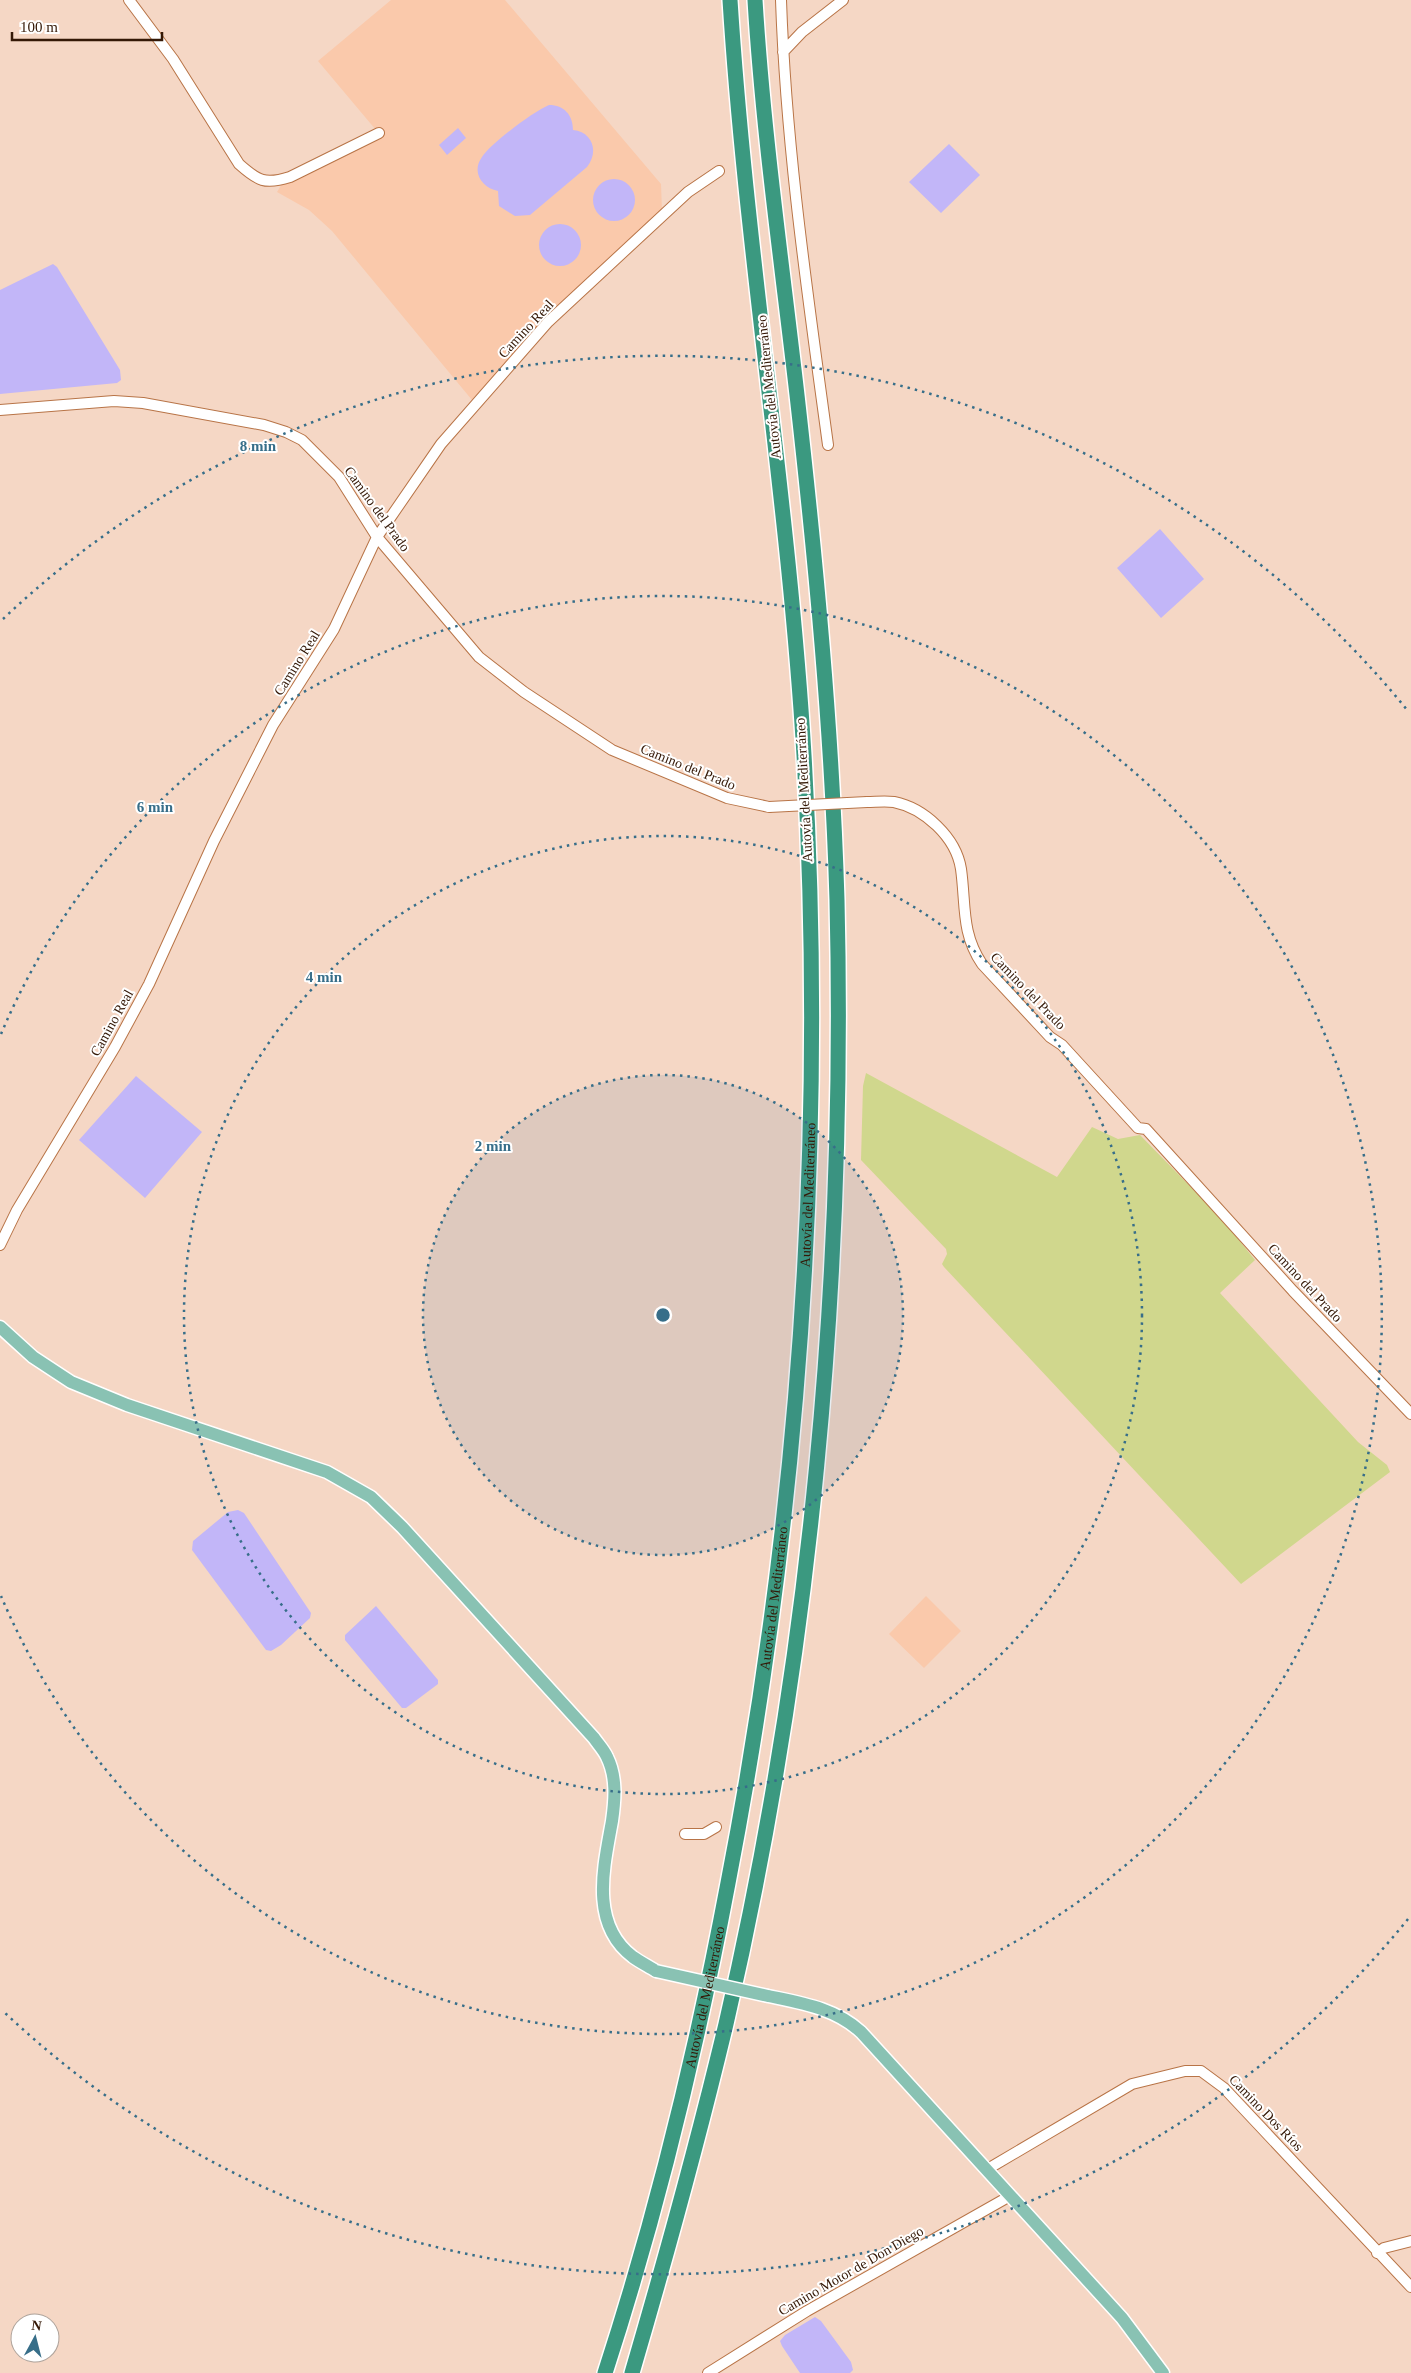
<svg xmlns="http://www.w3.org/2000/svg" width="1411" height="2373" font-family="'Times New Roman',serif">
<rect width="100%" height="100%" fill="#f5d7c5"/>
<!-- built -->
<path fill="#fac9ab" d="M391,0H505L661,184L662,211L541,323L472,400L332,231L309,210L277,192L283,182L381,136L318,61Z
M926,1596L961,1631L924,1668L889,1634Z"/>
<!-- green -->
<path fill="#d0d78d" d="M866,1073L1057,1177L1092,1127L1118,1139L1140,1135L1222,1219L1255,1260L1220,1293L1358,1442L1387,1465L1390,1472L1241,1584L944,1267L942,1264L947,1254L946,1249L861,1160L863,1086Z"/>
<!-- water -->
<path fill="#c2b6f8" d="M549,105C564,105 573,115 573,130C593,132 599,152 587,167L530,215L515,216L499,206L498,191C482,188 471,172 482,157C490,144 534,111 549,105Z
M458,128L466,138L447,155L439,145Z
M949,144L980,175L941,213L909,182Z
M593 200a21 21 0 1 1 42 0a21 21 0 1 1-42 0Z
M539 245a21 21 0 1 1 42 0a21 21 0 1 1-42 0Z
M53,264L57,267L120,370L121,380L117,383L0,394V290Z
M1160,529L1204,579L1161,618L1117,568Z
M136,1076L202,1132L145,1198L79,1140Z
M238,1510L244,1513L311,1613L310,1618L281,1645L271,1651L266,1650L192,1550L193,1541L228,1512Z
M376,1606L438,1680V1684L406,1708H402L345,1640V1635Z
M815,2317L821,2321L851,2362L853,2370L850,2373H800L782,2346L780,2341L785,2335Z"/>
<g fill="none" stroke-linecap="round" stroke-linejoin="round">
<!-- minor casing -->
<g stroke="#b87447" stroke-width="12">
<path id="minor" d="M129,0L173,59L239,164C258,181 265,185 290,177L379,133
M781,0C786,149 808,297 828,445
M783,52L802,32L843,0
M0,410L114,401L143,403L264,425L286,432L302,440L339,477L377,537L479,657L524,692L612,750L727,798L769,807
M867,802C875,802 885,801 894,802C924,808 956,837 961,869C966,905 961,933 982,964L1050,1037L1062,1045L1138,1128L1146,1129L1293,1291L1411,1414
M0,1245L17,1210L115,1047L149,984L214,841L273,725L334,629L377,537L441,444L548,322L688,192L719,171
M685,1834H704L716,1827
M986,2170L1132,2084L1185,2071H1201L1224,2088L1411,2287
M1377,2253L1384,2248L1411,2241
M708,2373L807,2311L1010,2196"/>
</g>
<!-- major casing -->
<g stroke="#fff" stroke-width="15">
<path id="major" d="M0,1327L33,1357L71,1382L127,1405L327,1472L371,1497L402,1527L594,1738C598,1744 604,1750 607,1757C617,1777 615,1800 612,1821C604,1866 589,1924 633,1957C640,1962 648,1966 656,1971
M768,1996C801,2003 835,2008 861,2032L1122,2318L1163,2373"/>
</g>
<!-- highway casing -->
<g stroke="#fff" stroke-width="18">
<g id="highway">
<path id="s1" d="M605,2373C657,2213 697,2048 728,1883C800,1511 826,1133 804,755C789,503 746,253 730,0"/>
<path d="M632,2373C666,2257 698,2141 726,2024C811,1657 846,1276 837,900C832,731 816,563 797,395C782,264 763,132 755,0"/>
</g>
</g>
<!-- minor -->
<use href="#minor" stroke="#fff" stroke-width="10"/>
<!-- major -->
<use href="#major" stroke="#89c2b3" stroke-width="12"/>
<!-- highway -->
<use href="#highway" stroke="#3b9980" stroke-width="15"/>
<!-- minor-bridge casing -->
<g stroke="#b87447" stroke-width="12" stroke-linecap="butt">
<path id="minor-bridge" d="M769,807L867,802"/>
</g>
<!-- major-bridge casing -->
<g stroke="#fff" stroke-width="15" stroke-linecap="butt">
<path id="major-bridge" d="M656,1971L768,1996"/>
</g>
<!-- minor-bridge -->
<use href="#minor-bridge" stroke="#fff" stroke-width="10"/>
<!-- major-bridge -->
<use href="#major-bridge" stroke="#89c2b3" stroke-width="12"/>
</g>
<!-- distance rings -->
<circle cx="663" cy="1315" r="240" fill="#376e89" fill-opacity=".12"/>
<g fill="none" stroke="#376e89" stroke-width="2.5" stroke-dasharray="2.5 5">
<circle cx="663" cy="1315" r="240"/>
<circle cx="663" cy="1315" r="479"/>
<path d="M1 1034A719 719 0 1 1 1 1596"/>
<path d="M1408 1919A959 959 0 0 1 3 2011M3 619A959 959 0 0 1 1408 711"/>
</g>
<g text-anchor="middle" dominant-baseline="central" stroke-width="4" stroke-linejoin="round" paint-order="stroke">
<!-- street labels -->
<g font-size="14" fill="#341806" stroke="#fff">
<text transform="translate(526 329) rotate(-47)">Camino Real</text>
<text transform="translate(769 387) rotate(-96)">Autovía del Mediterráneo</text>
<text transform="translate(377 509) rotate(54)">Camino del Prado</text>
<text transform="translate(297 663) rotate(-58)">Camino Real</text>
<text transform="translate(688 767) rotate(22)">Camino del Prado</text>
<text transform="translate(804 790) rotate(-93)">Autovía del Mediterráneo</text>
<text transform="translate(1028 991) rotate(46)">Camino del Prado</text>
<text transform="translate(112 1023) rotate(-61)">Camino Real</text>
<text stroke="none"><textPath href="#s1" startOffset="1199">Autovía del Mediterráneo</textPath></text>
<text transform="translate(1305 1283) rotate(47)">Camino del Prado</text>
<text stroke="none"><textPath href="#s1" startOffset="794">Autovía del Mediterráneo</textPath></text>
<text stroke="none"><textPath href="#s1" startOffset="389">Autovía del Mediterráneo</textPath></text>
<text transform="translate(1266 2113) rotate(46)">Camino Dos Ríos</text>
<text transform="translate(851 2271) rotate(-30)">Camino Motor de Don Diego</text>
</g>
</g>
<circle cx="663" cy="1315" r="8" fill="#376e89" stroke="#fff" stroke-width="2.5"/>
<g font-size="15" text-anchor="middle" font-weight="bold" fill="#376e89" stroke="#fff" stroke-width="4" stroke-linejoin="round" paint-order="stroke">
<text x="258" y="451">8 min</text>
<text x="155" y="812">6 min</text>
<text x="324" y="982">4 min</text>
<text x="493" y="1151">2 min</text>
</g>
<!-- north arrow -->
<g transform="translate(35 2338) rotate(7)"><circle r="24" fill="#ffffff" stroke="#aea39b"/>
<path d="M0-4L9 19L0 12L-9 19Z" fill="#376e89"/>
<text y="-8" font-size="14" font-weight="bold" text-anchor="middle" fill="#341806">N</text>
</g>
<!-- scale -->
<path d="M12 32v8h150v-8" fill="none" stroke="#341806" stroke-width="2.5"/>
<text x="20" y="32" font-size="15" fill="#341806" stroke="#ffffff" stroke-width="4" paint-order="stroke">100 m</text>
</svg>
